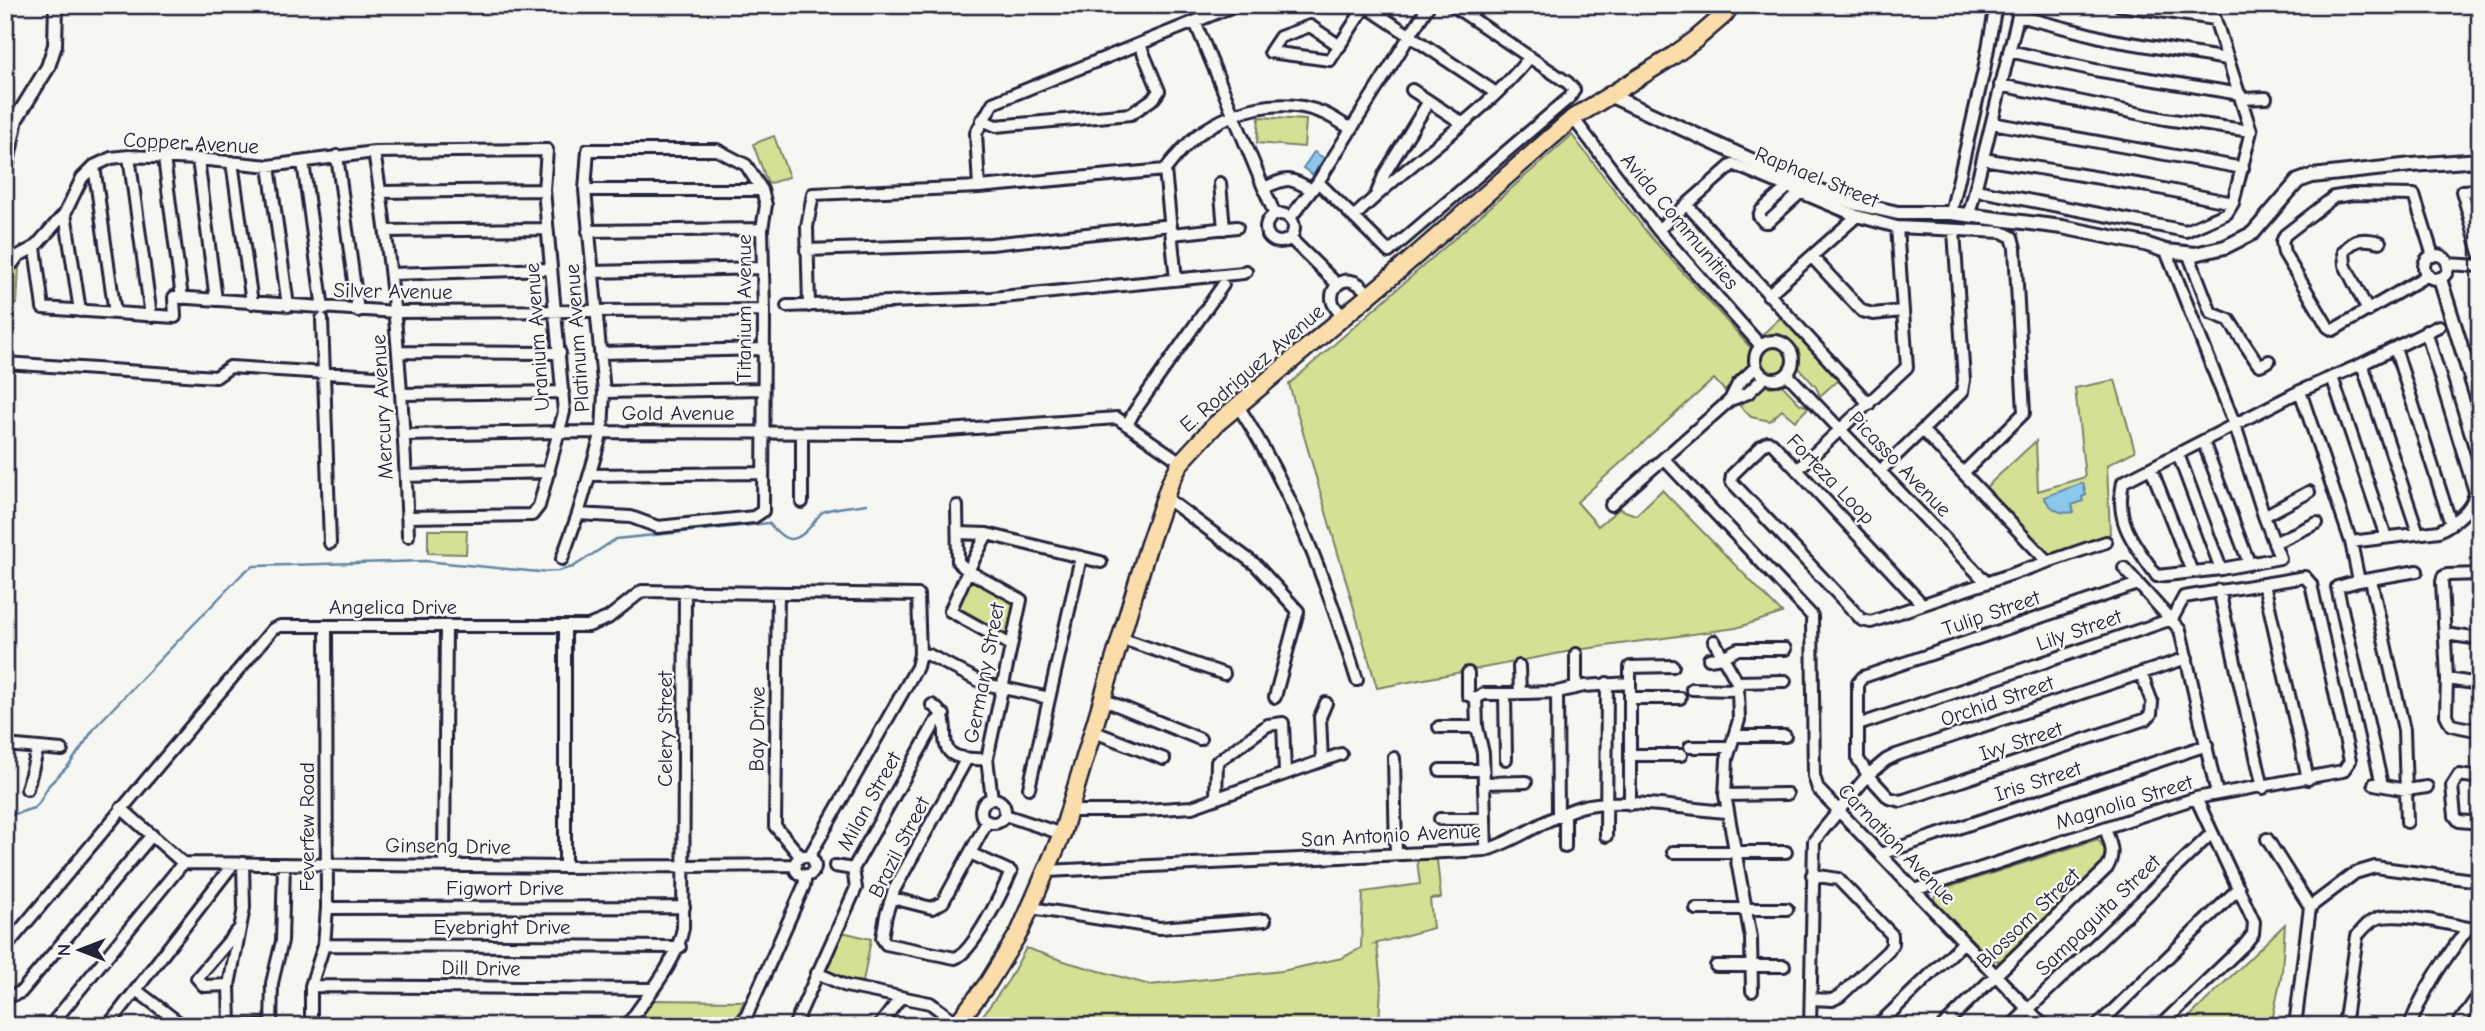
<svg xmlns="http://www.w3.org/2000/svg" width="2485" height="1031" font-family="'Comic Neue',sans-serif">
<rect width="100%" height="100%" fill="#f6f6f2"/>
<filter id="ink" filterUnits="userSpaceOnUse"><feTurbulence type="fractalNoise" baseFrequency=".0143" numOctaves="2"/><feDisplacementMap in="SourceGraphic" scale="14" xChannelSelector="R" yChannelSelector="G"/><feConvolveMatrix kernelMatrix="1 2 1 2 8 2 1 2 1" color-interpolation-filters="sRGB"/></filter>
<g filter="url(#ink)">
<!-- green -->
<path fill="#d4e093" stroke="#7b8167" stroke-width="2" d="M1259,117L1306,120L1304,147L1257,143Z
M1572,135L1649,235L1751,348L1748,360L1749,369L1725,391L1714,379L1577,502L1598,526L1619,509L1636,515L1662,490L1782,613L1736,628L1577,650L1377,688L1289,384Z
M774,136L789,177L768,184L753,144Z
M5,265L19,266L17,304H5Z
M1781,317L1839,379L1820,396L1816,387L1799,368C1801,346 1787,330 1765,336L1763,334Z
M1760 360a14 14 0 1 1 28 0a14 14 0 1 1-28 0Z
M2115,380L2135,451L2107,465L2110,534L2048,555L1984,489L2036,441L2038,491L2085,477L2075,388Z
M1762,384L1771,387L1782,385L1800,404L1809,407L1795,421L1782,410L1770,421L1751,417L1739,405Z
M428,530H467L466,554L428,553Z
M970,578L1017,601L1008,639L956,609Z
M2098,839L2107,853V859L2001,961L1993,960L1935,904L1934,898L1940,890Z
M1417,860H1437L1441,898L1430,899L1433,928L1374,944L1377,945L1381,985L1379,1026H975L1008,981L1026,948L1067,962L1150,985L1282,971L1342,958L1361,948L1363,892L1420,884Z
M2285,924L2282,972L2271,1026H2180Z
M842,932L871,939L863,982L848,980L826,971Z
M651,1000L744,1001L733,1026H634Z"/>
<!-- water -->
<path fill="#8cc8ec" stroke="#6286a5" stroke-width="2" d="M1314,152L1324,158L1313,175L1303,168Z
M2083,483L2086,495L2082,497L2083,501L2072,505L2074,512C2060,515 2051,510 2044,497Z"/>
<g fill="none" stroke-linecap="round" stroke-linejoin="round">
<!-- stream -->
<path stroke="#6286a5" stroke-width="2.5" d="M5,817L34,808L39,803L49,785L70,764L96,726L245,571L254,566L425,561L539,572L558,571L573,567L616,539L769,523C785,542 794,546 812,525C815,521 819,514 823,512C832,507 856,506 867,504"/>
<!-- minor casing -->
<g stroke="#22223b" stroke-width="16">
<path id="minor" d="M1364,5L1496,93
M2018,16L2112,40L2227,59
M1195,22L1275,215
M1340,46L1310,26L1280,37L1270,52L1330,60L1366,5
M2009,51L2095,70L2240,94
M2000,85L2165,119L2251,131
M1412,90L1462,123
M2241,99L2266,98
M1573,118L1658,230L1761,346
M982,120L996,126L1131,114L1154,98L1159,91L1140,45
M1992,123L2243,168
M374,152C395,279 404,407 408,536
M129,156L151,316
M337,156L358,311
M164,158L182,298
M198,159L216,300
M1983,159L2149,186L2233,203
M232,162L252,303
M303,162L323,309
M94,166L115,313
M269,166L288,306
M1165,170L1176,280
M1318,182L1389,252L1570,97L1574,90L1568,83L1452,5
M1220,183L1224,229
M979,187L976,133L993,103L1236,5
M1264,188C1288,177 1289,177 1312,190
M1787,188L1761,211L1759,216L1764,222H1768L1800,193
M585,190H762
M1976,190L2186,231L2227,213L2233,203L2251,131L2215,19L2119,5
M2480,190L2462,191L2480,253
M380,192L544,190
M1377,193L1385,173L1429,101
M1687,205L1869,404
M65,213L80,311
M1951,213L1984,70L1996,5
M1266 228a14 14 0 1 1 28 0a14 14 0 1 1-28 0Z
M1969,215L2018,16L2016,5
M1354,217C1409,161 1480,119 1530,57
M1290,218L1318,182L1429,5
M1658,230L1733,164L1857,216L1897,227L2002,232L2012,237L2015,248L2024,413L1963,473
M386,231L547,229
M588,231L762,229
M1172,234L1237,227
M1290,238L1337,284
M35,247L43,308L175,317L174,297L396,312L764,310
M806,250L991,244L1171,225
M2166,251L2235,425L2264,516L2280,558L2221,569L2157,576C2135,545 2114,523 2123,482L2300,391L2362,364L2439,326
M2188,253L2211,313L2229,320L2258,364L2260,365L2269,361
M2424 267a12 12 0 1 1 24 0a12 12 0 1 1-24 0Z
M1812,257L1862,311L1873,314L1902,311
M13,263L18,256L35,247L65,213L82,178L94,166L111,158L129,156L198,159L269,166L374,152L547,150L544,190L564,412L539,506L532,515L407,517
M2448,264L2480,266
M592,272L763,268
M391,274L551,269
M2428,275L2333,330L2328,327L2284,253L2282,242L2285,235L2334,197L2353,194L2414,195L2433,256
M1768,295L1857,216
M787,306L992,298L1243,273L1246,271
M809,306L807,227L813,194L979,187L1165,170C1175,157 1186,144 1199,134C1234,109 1281,96 1323,113C1333,117 1342,124 1352,129
M2368,311L2345,265L2344,251C2355,238 2364,238 2380,242
M1343,317C1340,313 1335,308 1333,303C1329,291 1339,278 1351,281C1359,282 1364,289 1369,294
M322,319L330,543
M1755 360a19 19 0 1 1 38 0a19 19 0 1 1-38 0Z
M2395,348L2451,524
M399,352L560,353
M600,353L764,349
M5,363L216,377L230,367L375,376
M2362,364L2418,533
M1787,374L1986,582
M2332,377L2386,537
M2300,391L2351,542L2359,581
M604,392L763,389
M402,394L563,392
M1730,400L1738,384L1756,367
M1238,406C1293,491 1327,584 1357,680
M1127,425L1134,412L1223,285
M1923,431L2047,561
M404,435L560,432L904,433L1117,418L1181,462
M2203,441L2249,563
M2178,454L2221,569
M1664,459L1812,616L1814,776L1818,789L2044,1026
M2151,468L2192,572
M1798,469L1907,367L1897,227
M1880,471L1962,392L1964,380L1954,231
M590,475L763,473
M406,476L549,472
M1165,497L1256,565L1298,611L1275,697
M802,502V433
M1611,505L1730,400L1748,393L1765,377
M957,506L958,562L968,571L1021,600L987,759L992,799
M2264,516L2309,492
M958,533L987,534L1101,562
M987,534L968,571L950,611L1011,645
M2351,542L2439,531C2454,523 2473,510 2475,492L2426,331
M2274,543L2317,523
M562,559L578,514L602,432L604,392L585,190L588,150H717L746,165L762,190L766,205L762,229L764,310L763,511L754,517L658,527L631,517L578,514
M2124,568L2180,630L2217,794
M2480,574L2447,575L2443,577L2442,582L2447,679L2446,715L2451,725L2480,731
M2371,580L2404,730L2407,822
M2138,584L1863,677L1858,683V759L1868,775L1889,798L1901,801L2146,719L2151,714L2152,702L2141,673
M2264,584L2308,779
M2219,590L2263,788
M778,593L775,826L801,857
M1922,604L1772,443L1768,442L1763,445L1732,475L1731,481L1862,620L1871,622L2106,542
M565,626V867
M2445,634L2480,639
M1120,638L1224,674
M1714,641L1737,682L1738,690L1739,720L1727,759L1725,795L1751,938L1752,991
M920,654L929,655L985,684L1049,698
M1576,654V687
M1709,659L1723,657L1738,649H1785
M1519,666L1520,693
M1468,673V695L1476,698L1484,694L1557,692L1584,686L1630,683
M2447,679L2480,684
M1737,682L1785,681
M1692,689L1738,690
M1557,692L1558,815
M1505,694L1506,759
M1476,698L1477,727L1483,753L1486,850
M1630,698H1680
M1102,699L1200,739
M932,705C964,725 917,762 987,759
M1858,725L2172,619L2184,597L2305,577L2311,584L2350,761L2343,771L2196,798L1914,890
M1439,727H1477
M1092,731L1164,759
M1734,736H1785
M5,745L62,750
M1690,747H1729
M1630,755H1681
M1394,758L1396,854
M966,760L894,890L886,915L882,938L886,944L955,958C973,953 1003,890 1011,872L970,853
M1322,761L1320,717L1326,703
M1440,770H1483
M2480,778L2459,775L2452,786L2455,816L2459,821L2480,823
M1484,783L1526,782
M2374,784L2406,790L2427,787
M2382,785L2337,587L2359,581L2417,571
M1029,788L1081,557
M27,789L38,748
M1725,795L1787,794
M1216,798L1217,762L1268,725L1283,723L1285,773
M981 811a12 12 0 1 1 24 0a12 12 0 1 1-24 0Z
M1630,804V667L1673,666
M121,808L183,863L565,867L796,865
M1069,811H1129L1192,807L1341,754
M1565,813V847
M1005,815L1062,834
M1440,819H1485
M1606,836L1607,683
M2267,839L2310,907L2295,1026
M1673,852H1786
M1880,854L2207,745
M795 866a10 10 0 1 1 20 0a10 10 0 1 1-20 0Z
M444,864L446,626
M835,866L853,869
M1047,871L1486,850C1519,840 1547,817 1580,807C1617,796 1686,809 1726,812
M892,898L932,908L943,902L987,822
M2310,907L2355,873L2375,867L2480,881
M327,908L684,907
M1031,908L1159,928L1265,920
M1696,909H1787
M324,945L680,947
M5,948L273,629L280,626H588L608,618L642,591L918,595L920,654L917,667L809,857
M1716,966H1784
M817,973L846,986L930,1003L957,1023
M229,985L204,986L197,978L240,928
M311,986L651,989
M136,990L182,1025L267,1026
M5,998L21,992L152,835
M1811,999L1832,1000L1840,996L1888,951L1892,945V935L1838,879L1812,875
M230,1025L229,985L244,908L243,863
M50,1026L183,863
M108,1026L233,864
M271,1026L272,983L282,941L284,864
M311,1026V986L324,945L327,908L326,626
M627,1026C647,995 676,965 683,928L685,591
M742,1026L804,886L806,875
M794,1026L856,888L853,869L935,723L944,715
M879,1026L901,997
M1810,1026L1814,841L1868,775L1886,760L1896,755L2187,658
M1877,1026L1964,942
M1943,1026L2107,868C2116,853 2110,843 2105,828
M2011,1026L2212,833
M2097,1026L2239,888
M2160,1026L2246,943L2253,934L2254,922L2196,798
M2344,1026L2357,936C2363,929 2369,921 2378,918C2401,911 2454,926 2480,930
M2410,1026C2423,989 2445,959 2468,928
M2457,1026L2480,993"/>
</g>
<!-- tertiary casing -->
<g stroke="#22223b" stroke-width="18">
<path id="tertiary" d="M1609,95L1810,187L1858,204L1898,213H1951L2062,227L2145,244L2166,251L2195,254L2225,247L2253,233L2298,181L2312,176L2412,165L2480,160
M5,173L16,119L48,67L55,45L56,5
M2440,279L2480,407"/>
</g>
<!-- primary casing -->
<g stroke="#22223b" stroke-width="21">
<path id="primary" d="M955,1026L988,983L1020,931L1062,834L1148,547L1170,483L1181,462L1216,424L1398,271L1573,118L1670,58L1695,40L1724,15L1731,5"/>
</g>
<!-- minor -->
<use href="#minor" stroke="#f6f6f2" stroke-width="10"/>
<!-- tertiary -->
<use href="#tertiary" stroke="#f6f6f2" stroke-width="12"/>
<!-- primary -->
<use href="#primary" stroke="#faddab" stroke-width="16"/>
</g>
</g>
<g text-anchor="middle" dominant-baseline="central" stroke-width="5" stroke-linejoin="round" paint-order="stroke">
<!-- street labels -->
<g font-size="21" fill="#22223b" stroke="#f6f6f2">
<text transform="translate(191 143) rotate(3)">Copper Avenue</text>
<text transform="translate(1817 177) rotate(22)">Raphael Street</text>
<text transform="translate(1680 221) rotate(50)">Avida Communities</text>
<text transform="translate(393 291) rotate(1)">Silver Avenue</text>
<text transform="translate(744 308) rotate(-90)">Titanium Avenue</text>
<text transform="translate(537 337) rotate(-94)">Uranium Avenue</text>
<text transform="translate(577 338) rotate(-94)">Platinum Avenue</text>
<text transform="translate(1252 368) rotate(-41)">E. Rodriguez Avenue</text>
<text transform="translate(382 407) rotate(-93)">Mercury Avenue</text>
<text x="678" y="413">Gold Avenue</text>
<text transform="translate(1900 464) rotate(46)">Picasso Avenue</text>
<text transform="translate(1831 479) rotate(46)">Forteza Loop</text>
<text x="393" y="607">Angelica Drive</text>
<text transform="translate(1991 613) rotate(-19)">Tulip Street</text>
<text transform="translate(2079 630) rotate(-19)">Lily Street</text>
<text transform="translate(984 673) rotate(-79)">Germany Street</text>
<text transform="translate(1997 701) rotate(-19)">Orchid Street</text>
<text transform="translate(665 729) rotate(-90)">Celery Street</text>
<text transform="translate(757 729) rotate(-89)">Bay Drive</text>
<text transform="translate(2021 741) rotate(-18)">Ivy Street</text>
<text transform="translate(2038 781) rotate(-18)">Iris Street</text>
<text transform="translate(869 801) rotate(-61)">Milan Street</text>
<text transform="translate(2124 802) rotate(-17)">Magnolia Street</text>
<text transform="translate(307 827) rotate(-90)">Feverfew Road</text>
<text transform="translate(1391 835) rotate(-3)">San Antonio Avenue</text>
<text transform="translate(1897 844) rotate(46)">Carnation Avenue</text>
<text transform="translate(448 846) rotate(1)">Ginseng Drive</text>
<text transform="translate(899 847) rotate(-63)">Brazil Street</text>
<text x="505" y="888">Figwort Drive</text>
<text transform="translate(2098 915) rotate(-44)">Sampaguita Street</text>
<text transform="translate(2028 918) rotate(-44)">Blossom Street</text>
<text x="502" y="927">Eyebright Drive</text>
<text transform="translate(481 968) rotate(1)">Dill Drive</text>
</g>
</g>
<!-- margin -->
<rect width="2485" height="1031" fill="none" stroke="#f6f6f2" stroke-width="28"/>
<rect x="14" y="14" width="2457" height="1003" fill="none" stroke="#22223b" stroke-width="2.5" filter="url(#ink)"/>
<!-- north arrow -->
<g transform="translate(80 950) rotate(270)" stroke="#f6f6f2" stroke-width="5" paint-order="stroke">
<path d="M0-5L12 26L0 18L-12 26Z" fill="#22223b"/>
<text y="-10" font-size="19" font-weight="bold" text-anchor="middle" fill="#22223b">N</text>
</g>
</svg>
